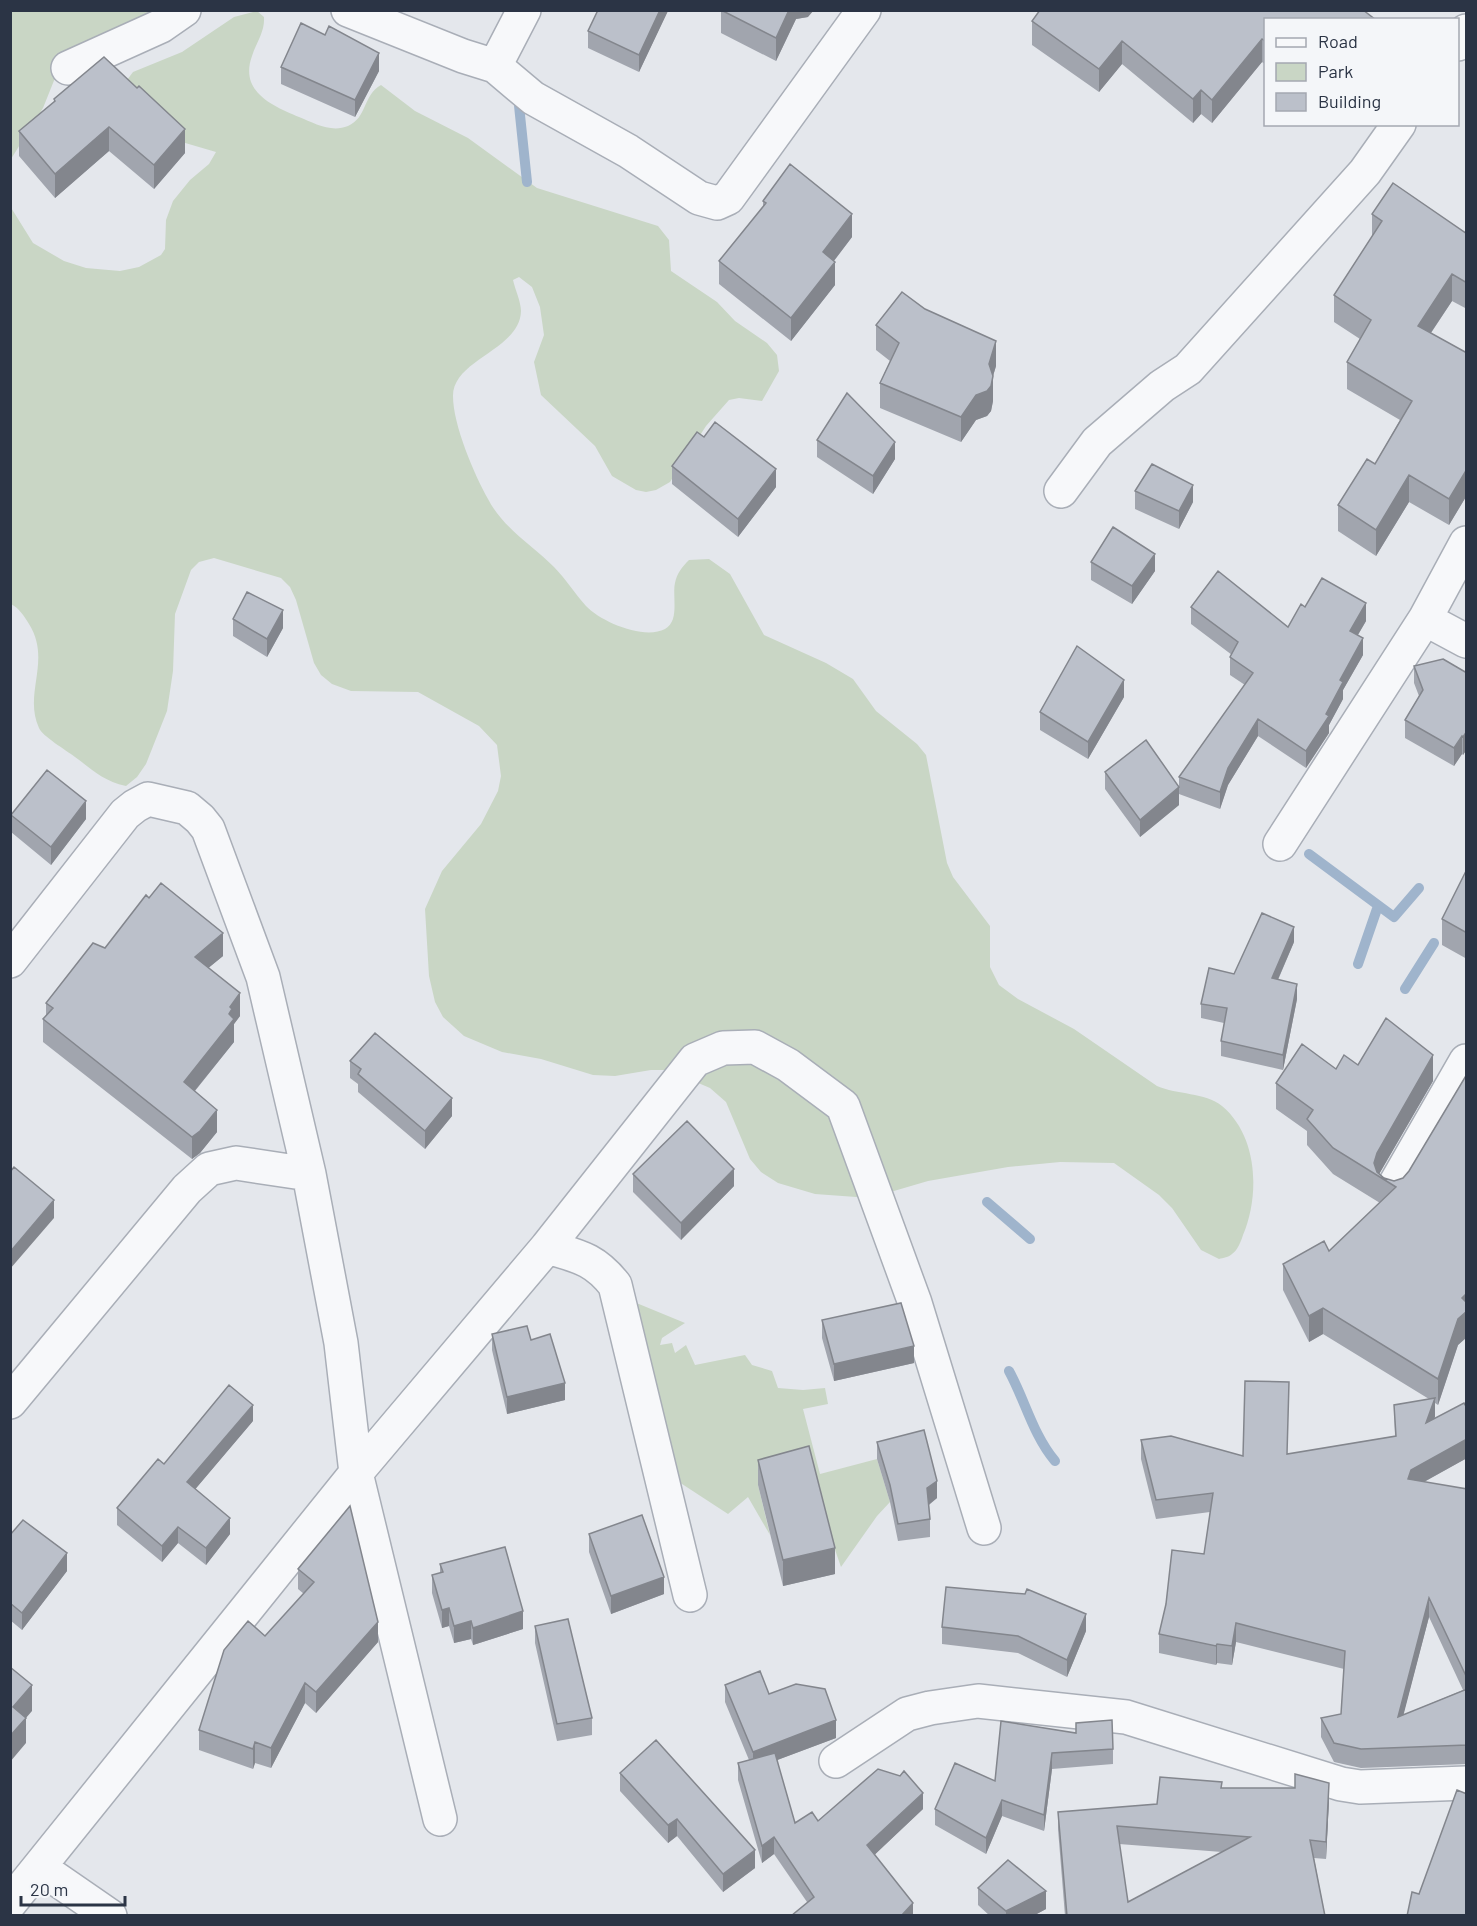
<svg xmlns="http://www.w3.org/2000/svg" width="1477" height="1926" font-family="Barlow,sans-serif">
<rect width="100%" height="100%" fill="#e4e7ec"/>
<!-- green -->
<path fill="#c9d6c5" d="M11,11H190L59,68L43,108L11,159Z
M257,11L264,17C265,32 256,43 252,56C239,92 273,106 299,117C314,123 331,133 348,126C367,118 363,95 381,85L415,111L468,138L537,188L658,226L669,240L671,271L717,302L735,321L767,343L777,355L779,371L762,401L739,398L729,400L706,426L670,482L656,490L646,492L636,490L612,476L595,446L541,395L534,362L544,335L540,307L532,287L519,277L513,280C515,289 521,302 521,311C520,350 453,359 453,396C453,425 474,474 488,499C503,528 532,545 554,567C566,579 575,594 586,606C601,622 644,640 665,629C680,621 672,596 675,583C677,573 682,567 689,560L709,559L730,574L764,635L826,663L853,679L876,711L917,744L926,755L947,863L953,877L990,926V967L999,985L1018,999L1074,1029L1157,1086C1177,1095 1205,1092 1222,1106C1258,1136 1260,1195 1243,1235C1241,1241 1238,1250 1232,1254C1229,1257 1223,1258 1219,1259L1201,1250L1172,1208L1159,1195L1114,1163L1060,1162L1008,1167L928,1181L870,1198L815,1194L778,1183L761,1172L750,1159L726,1102L710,1088L668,1070H651L615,1076L593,1075L541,1059L502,1052L464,1036L443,1017L435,1002L429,976L425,909L442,871L481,824L498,791L501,776L497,745L479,726L418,692L351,691L332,684L321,675L314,663L296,600L290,587L281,578L214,558L199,562L191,570L175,614L173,671L167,711L146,764L137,777L126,786C103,781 93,770 75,757C66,750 42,736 39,728C23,693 52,661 29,624C24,616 20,609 11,604L10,206L33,243L64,261L86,268L120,271L139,267L161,255L165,249L166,220L173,201L190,180L209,164L216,152L175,140L127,80L133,72L182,52L234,17Z
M617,1295L685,1323L662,1338L660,1345L672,1343L675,1353L686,1345L695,1365L745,1355L752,1365L772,1371L778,1388L803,1390L825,1388L828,1404L803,1409L820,1474L877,1459L890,1502L877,1516L841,1567L815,1492L758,1485L770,1535L748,1497L728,1514L679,1482Z"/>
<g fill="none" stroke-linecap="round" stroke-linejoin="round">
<!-- stream -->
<path stroke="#9fb4cc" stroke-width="10" d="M518,96L527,182
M1309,854L1394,917L1419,888
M1358,964L1378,906
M1405,989L1434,943
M987,1202L1030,1239
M1009,1371C1025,1400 1033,1435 1055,1461"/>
<!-- minor casing -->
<g stroke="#a9aeb7" stroke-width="36">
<path id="minor" d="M348,10L463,56L495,66L533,98L628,151L699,198L717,203L728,198L864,10
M1458,44L1466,31
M495,66L524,10
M68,68L161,26L184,10
M1061,491L1097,442L1162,386L1188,369L1365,172L1399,124
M1425,619L1466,641
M1280,844L1425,619L1466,543
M10,961L125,814L135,806L148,799L187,808L200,819L208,829L263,977L309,1174L341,1343L356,1473L440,1819
M1393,1188L1466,1061
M547,1247C577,1256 594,1258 615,1285L690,1595
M10,1402L187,1189L209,1169L236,1163L309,1174
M836,1761L907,1714L930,1708L978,1701L1126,1717L1341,1784L1360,1787L1466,1783
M39,1867L110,1916
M10,1903L356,1473L547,1247L695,1060L723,1048L755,1047L788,1065L843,1106L915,1303L984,1528"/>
</g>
<!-- minor -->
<use href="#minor" stroke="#f7f8fa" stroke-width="33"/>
</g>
<!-- wall -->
<path fill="#a1a5ae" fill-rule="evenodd" d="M668,10L639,72L588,48V31Z
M721,10L808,17L796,19L776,61L721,33Z
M1266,20V65L1262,62L1212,123L1201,114L1193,123L1122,64L1099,92L1032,45V21Z
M281,67L379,71L355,117L281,84Z
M54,99L185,153L154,189L109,151L55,198L19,156V131L54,102Z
M1467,116V145H1465V118Z
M763,201L852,237L834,261L835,285L791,341L719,284V261L763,207Z
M1372,214L1467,234V309L1452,301L1431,333L1467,353V495L1449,525L1409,502L1376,556L1338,531V505L1375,464L1400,420L1347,389V362L1360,339L1334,322V295L1372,237Z
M876,325L996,366L993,376V401L991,411L987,416L976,420L961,442L880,408V383L890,361L876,350Z
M817,440L895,459L873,494L817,457Z
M672,466L776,487L738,537L672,484Z
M1135,491L1193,502L1179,529L1135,509Z
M1091,562L1155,571L1132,604L1091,580Z
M1191,607L1288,627L1305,607L1366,621L1358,635L1363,655L1343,690V699L1329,725V733L1306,768L1258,736L1228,785L1220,809L1179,794V777L1245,685L1230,675V657L1232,655L1191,624Z
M233,619L283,628L267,657L233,636Z
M1414,666L1467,673V749L1463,755L1462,754L1454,766L1405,738V720L1419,696L1414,683Z
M1124,697L1088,759L1040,730V712Z
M1105,772L1179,805L1140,837L1105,789Z
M11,815L86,819L51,865L11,832Z
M1467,869V959L1442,945V919Z
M1294,942L1278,980L1297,999L1283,1070L1221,1056V1041L1224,1023L1201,1018V1004L1234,974Z
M105,948L223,956L208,968L240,1016L234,1024V1042L195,1091L217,1132L200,1153L192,1159L43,1042V1019L46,1016V1003Z
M350,1061L452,1116L425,1149L358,1092V1084L350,1078Z
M1358,1065L1433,1081L1379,1174L1384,1178L1394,1181L1403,1178L1409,1171L1467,1074V1337L1458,1345L1438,1405L1435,1403L1434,1419L1467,1408V1458L1424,1482L1467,1489V1764L1361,1768L1334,1762L1321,1737V1718L1341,1714L1344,1669L1236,1642L1232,1665L1217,1663L1216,1665L1159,1653V1634L1204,1554L1210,1512L1156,1519L1141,1459V1440L1243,1456L1288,1454L1395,1436L1394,1405L1429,1399L1323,1334L1309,1342L1283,1290V1264L1329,1251L1380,1203L1333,1174L1307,1145V1131L1276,1109V1083L1336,1069ZM1429,1617L1463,1690L1403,1715Z
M633,1174L734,1186L681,1240L633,1192Z
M822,1320L914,1363L834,1381L822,1338Z
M492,1334L531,1340L565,1400L507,1414L492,1350Z
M253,1421L195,1489L230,1534L206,1565L178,1543L162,1562L117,1525V1508L164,1464Z
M877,1442L937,1498L929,1505L930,1519V1537L898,1541L890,1502L877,1459Z
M758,1460L835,1574L783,1586L758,1485Z
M350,1506L378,1642L316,1713L305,1703L271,1768L255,1763L253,1769L199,1750V1730L265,1636L304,1594L298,1589V1569Z
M589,1534L664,1594L611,1614L589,1552Z
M10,1535L67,1571L22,1630L10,1620Z
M440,1564L523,1629L473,1645L471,1639L454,1643L449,1626L442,1628L432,1593V1575L440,1573Z
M535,1626L592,1718V1735L557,1741L535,1643Z
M942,1627L1086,1631L1067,1677L1018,1653L942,1644Z
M725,1685L769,1694L836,1738L777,1760L795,1823L923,1809L874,1855L913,1916L807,1902L774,1854L762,1863L738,1780V1763L749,1760L725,1702Z
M1076,1723L1113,1749V1764L1052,1769L1044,1831L1002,1816L986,1854L935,1825V1809L995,1781L1076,1733Z
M620,1773L755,1868L723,1892L677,1836L668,1843L620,1791Z
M1222,1788L1329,1800L1326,1859L1314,1858L1325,1916H1065L1058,1829V1812L1157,1804ZM1119,1844L1222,1852L1128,1902Z
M978,1888L1046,1909L1033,1916H990L978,1905Z"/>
<!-- shaded-wall -->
<path fill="#83868d" d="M660,10L668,11L639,72V55Z
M789,10H814L808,17L796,19L776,61V38Z
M1262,39V62L1212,123V100Z
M1122,41V64L1099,92V69Z
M379,53V71L355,117V100Z
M1201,90V114L1193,123V99Z
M109,127V151L55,198V174Z
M185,129V153L154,189V165Z
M852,214V237L823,275V252Z
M835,262V285L791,341V318Z
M1452,274V301L1418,352V326Z
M996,341V366L993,376V401L991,411L987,416L976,420L961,442V417L989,364Z
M895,442V459L873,494V476Z
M776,469V487L738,537V519Z
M1467,469V495L1449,525V499Z
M1409,475V502L1376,556V530Z
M1193,485V502L1179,529V511Z
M1155,554V571L1132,604V586Z
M1366,603V621L1350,648V631Z
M283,610V628L267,657V639Z
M1363,638V655L1343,690V699L1329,725V733L1306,768V751L1326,714L1340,680Z
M1124,680V697L1088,759V742Z
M1258,719V736L1228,785L1220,809V792L1228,768Z
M1467,731V749L1463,755V737Z
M1462,736V754L1454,766V748Z
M1179,787V805L1140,837V820Z
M86,801V819L51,865V847Z
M1294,927V942L1272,993V978Z
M223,933V956L195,979V957Z
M1297,984V999L1283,1070V1055Z
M240,993V1016L234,1024V1042L184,1104V1082L229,1014L230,1007Z
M1433,1055V1081L1378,1176L1374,1163L1377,1153Z
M452,1098V1116L425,1149V1131Z
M217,1110V1132L200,1153L192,1159V1137Z
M734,1169V1186L681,1240V1223Z
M54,1200V1218L10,1269V1252Z
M1467,1293V1337L1458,1345L1438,1405V1379L1462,1298Z
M1323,1308V1334L1309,1342V1316Z
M914,1346V1363L834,1381V1364Z
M565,1383V1400L507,1414V1397Z
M1435,1398V1417L1426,1442V1423Z
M253,1405V1421L187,1499V1482Z
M1467,1439V1458L1411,1489L1408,1479L1411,1470Z
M937,1481V1498L927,1506V1488Z
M230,1518V1534L206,1565V1548Z
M178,1527V1543L162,1562V1546Z
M835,1548V1574L783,1586V1560Z
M67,1553V1571L22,1630V1613Z
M664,1577V1594L611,1614V1596Z
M1429,1598V1617L1398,1736V1717Z
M449,1608V1626L442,1628V1610Z
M523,1611V1629L473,1645V1628Z
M1086,1614V1631L1067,1677V1660Z
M471,1621V1639L454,1643V1626Z
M378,1622V1642L316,1713V1692Z
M1236,1623V1642L1232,1665V1646Z
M1217,1644V1663L1216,1665V1646Z
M305,1683V1703L271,1768V1748Z
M32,1685V1711L13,1733V1707Z
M26,1718V1743L10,1762V1736Z
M836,1720V1738L753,1769V1752Z
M255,1742V1763L253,1769V1749Z
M1052,1753V1769L1044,1831V1815Z
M1329,1783V1800L1326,1859V1842Z
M923,1793V1809L867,1862V1845Z
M1002,1800V1816L986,1854V1838Z
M677,1819V1836L668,1843V1825Z
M774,1837V1854L762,1863V1846Z
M755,1850V1868L723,1892V1874Z
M1046,1891V1909L1033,1916H1006V1911Z
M913,1903V1916H901Z"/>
<!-- building -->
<path fill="#bbc0ca" stroke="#83868d" stroke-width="1.5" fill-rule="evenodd" d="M598,10H660L639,55L588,31Z
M721,10H789L776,38Z
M1040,10H1363L1376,20H1266V42L1262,39L1212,100L1201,90L1193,99L1122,41L1099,69L1032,21Z
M301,23L325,35L329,26L379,53L355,100L281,67Z
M104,57L137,88L139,86L185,129L154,165L109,127L55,174L19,131L55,101L54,99Z
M790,164L852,214L823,252L835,262L791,318L719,261L766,203L763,201Z
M1393,183L1467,234V283L1452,274L1418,326L1467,353V469L1449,499L1409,475L1376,530L1338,505L1367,459L1375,464L1412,401L1347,362L1371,320L1334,295L1382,221L1372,214Z
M902,292L925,309L996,341L989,364L993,376L991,386L987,391L976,395L961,417L880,383L899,343L876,325Z
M847,393L895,442L873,476L817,440Z
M715,422L776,469L738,519L672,466L697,432L704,437Z
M1152,464L1193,485L1179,511L1135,491Z
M1113,527L1155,554L1132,586L1091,562Z
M1218,571L1288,627L1301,604L1305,607L1322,578L1366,603L1350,631L1363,638L1340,680L1343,682L1326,714L1329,716L1306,751L1258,719L1228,768L1220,792L1179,777L1253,673L1230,657L1238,642L1191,607Z
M247,592L283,610L267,639L233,619Z
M1077,646L1124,680L1088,742L1040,712Z
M1443,659L1467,673V731L1463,737L1462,736L1454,748L1405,720L1423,690L1414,666Z
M1146,740L1179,787L1140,820L1105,772Z
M47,770L86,801L51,847L11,815Z
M1467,869V933L1442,919Z
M161,883L223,933L195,957L240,993L230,1007L232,1009L229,1014L234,1019L184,1082L217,1110L200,1131L192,1137L43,1019L53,1008L46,1003L93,943L105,948L146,895L149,898Z
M1262,913L1294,927L1272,978L1297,984L1283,1055L1221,1041L1227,1008L1201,1004L1209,968L1234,974Z
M1386,1018L1433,1055L1377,1153L1374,1163L1377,1172L1384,1178L1394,1181L1403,1178L1409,1171L1467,1074V1293L1462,1298L1467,1303V1311L1458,1319L1438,1379L1323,1308L1309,1316L1283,1264L1324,1241L1329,1251L1396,1187L1333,1148L1307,1119L1313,1110L1276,1083L1302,1044L1336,1069L1344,1055L1358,1065Z
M375,1033L452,1098L425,1131L358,1074L361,1069L350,1061Z
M687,1121L734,1169L681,1223L633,1174Z
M14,1167L54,1200L10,1252V1172Z
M901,1303L914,1346L834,1364L822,1320Z
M527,1326L531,1340L550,1334L565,1383L507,1397L492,1334Z
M1245,1381L1289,1382L1287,1454L1396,1436L1394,1405L1435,1398L1426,1423L1464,1403L1467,1408V1439L1411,1470L1408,1479L1467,1489V1678L1429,1598L1398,1717L1467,1689V1745L1361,1749L1334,1743L1321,1718L1341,1714L1345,1651L1236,1623L1232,1646L1217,1644L1216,1646L1159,1634L1166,1604L1172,1550L1204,1554L1213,1493L1156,1500L1141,1440L1171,1436L1243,1456Z
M229,1385L253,1405L187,1482L230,1518L206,1548L178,1527L162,1546L117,1508L158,1459L164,1464Z
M924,1430L937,1481L927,1488L930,1519L898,1524L890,1485L877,1442Z
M809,1446L835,1548L783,1560L758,1460Z
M350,1506L378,1622L316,1692L305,1683L271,1748L255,1742L253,1749L199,1730L224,1650L248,1621L265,1636L314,1582L298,1569Z
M642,1515L664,1577L611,1596L589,1534Z
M23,1520L67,1553L22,1613L10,1603V1535Z
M505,1547L523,1611L473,1628L471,1621L454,1626L449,1608L442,1610L432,1575L443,1572L440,1564Z
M946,1587L1025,1594L1027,1589L1086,1614L1067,1660L1018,1636L942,1627Z
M568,1619L592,1718L557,1724L535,1626Z
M10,1667L32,1685L13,1707L26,1718L10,1736Z
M760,1671L769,1694L796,1684L825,1689L836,1720L753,1752L725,1685Z
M1112,1720L1113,1749L1052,1753L1044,1815L1002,1800L986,1838L935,1809L955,1763L995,1781L1001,1721L1076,1733V1723Z
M656,1740L755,1850L723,1874L677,1819L668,1825L620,1773Z
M775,1753L795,1823L812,1812L818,1821L878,1769L900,1776L904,1771L923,1793L867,1845L913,1903L901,1916H791L814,1897L774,1837L762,1846L738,1763Z
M1295,1774L1329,1783L1326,1842L1310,1840L1325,1916H1067L1058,1812L1157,1804L1160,1777L1222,1782L1221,1788H1295ZM1117,1826L1250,1837L1128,1902Z
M1457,1790L1467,1794V1916H1407L1412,1892L1419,1894Z
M1008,1860L1046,1891L1006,1911L978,1888Z"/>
<!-- border -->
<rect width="1477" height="1926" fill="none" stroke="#2b3445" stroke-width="24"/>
<!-- legend -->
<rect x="1264" y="18" width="195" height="108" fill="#f4f6f9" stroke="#a4a8b1" stroke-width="1.5"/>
<rect x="1276" y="38" width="30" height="9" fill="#f7f8fa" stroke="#a4a8b1" stroke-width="1.5"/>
<text x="1318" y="48" font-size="18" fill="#2b3445">Road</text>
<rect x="1276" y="63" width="30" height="18" fill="#c9d6c5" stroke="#a4a8b1" stroke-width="1.5"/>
<text x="1318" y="78" font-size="18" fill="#2b3445">Park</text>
<rect x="1276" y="93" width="30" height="18" fill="#bbc0ca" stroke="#a4a8b1" stroke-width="1.5"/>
<text x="1318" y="108" font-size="18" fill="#2b3445">Building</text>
<!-- scale -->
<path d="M21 1896v9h104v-9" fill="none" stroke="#2b3445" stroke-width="3"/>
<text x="30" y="1896" font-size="18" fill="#2b3445" stroke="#f4f6f9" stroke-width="4.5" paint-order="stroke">20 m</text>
</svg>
